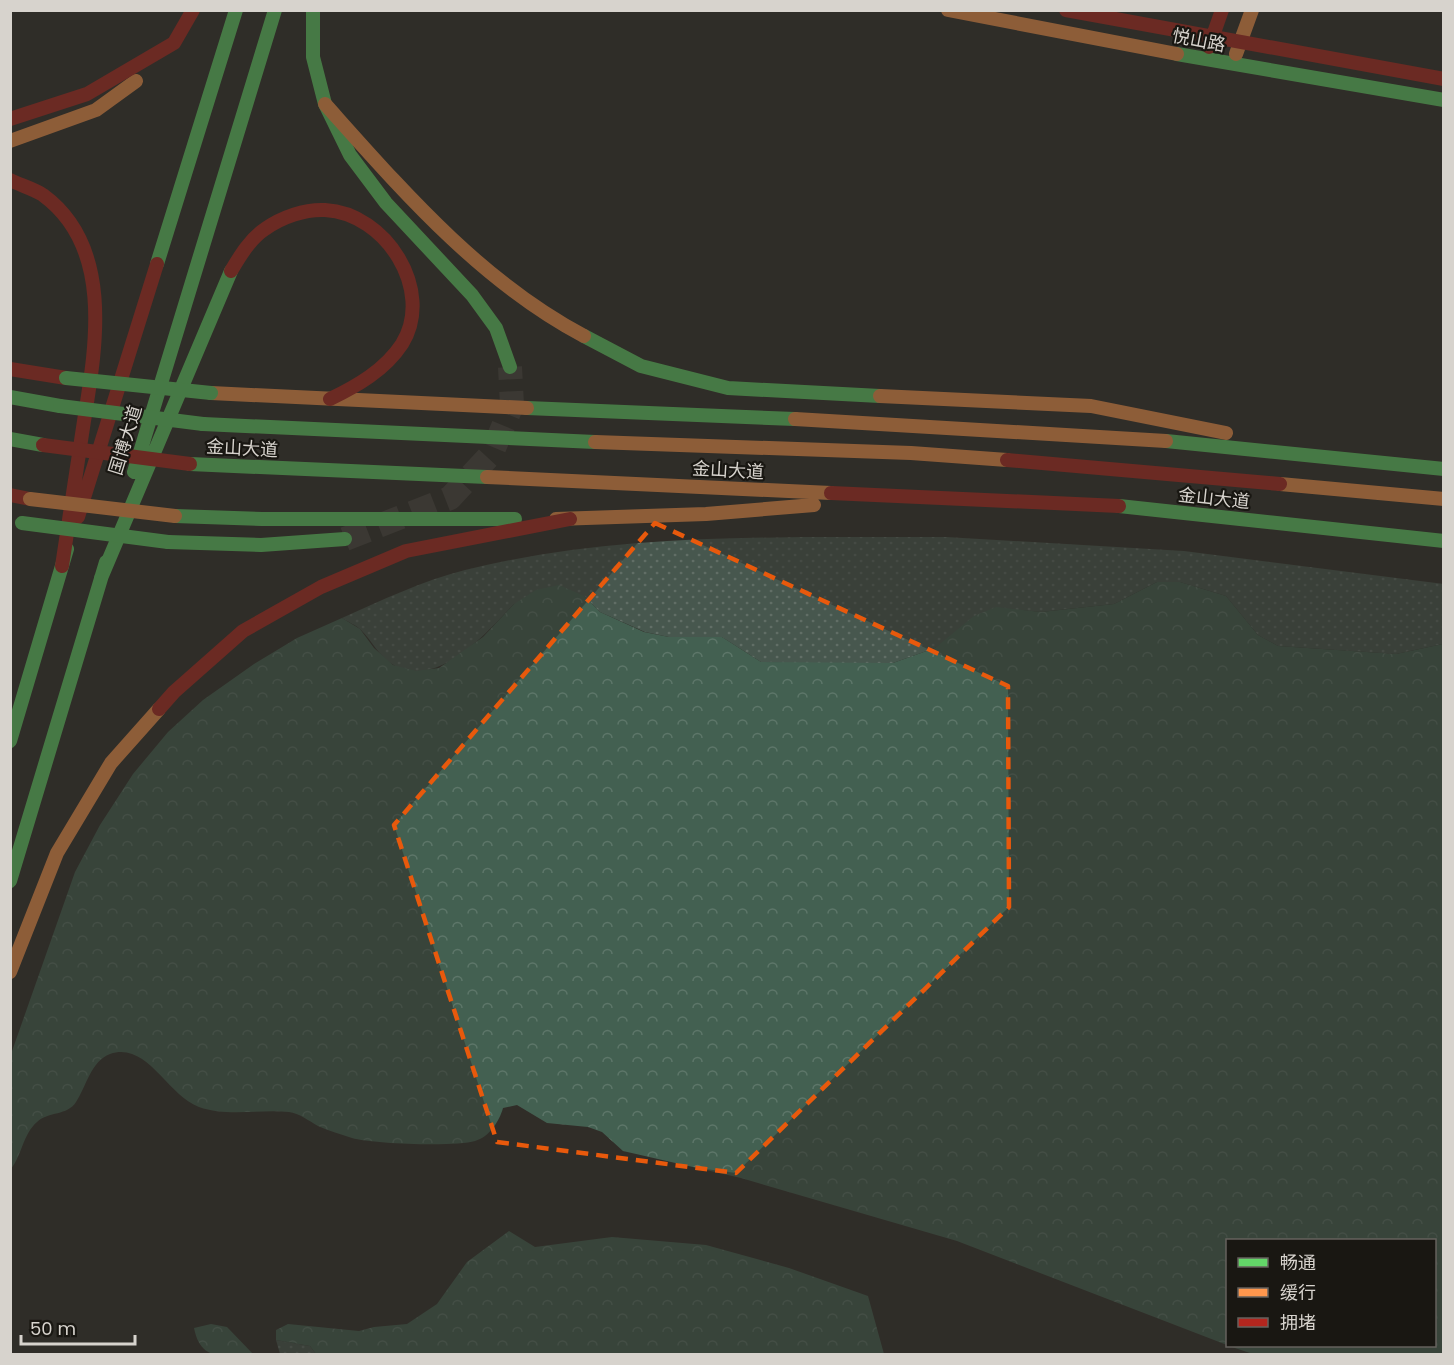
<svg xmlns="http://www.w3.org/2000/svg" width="1454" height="1365" font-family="Poppins,'Noto Sans SC',sans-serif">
<defs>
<pattern id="grass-dots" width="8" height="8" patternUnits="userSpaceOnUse" patternTransform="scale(1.5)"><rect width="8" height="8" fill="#47574e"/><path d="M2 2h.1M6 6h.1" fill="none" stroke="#616e66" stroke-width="1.8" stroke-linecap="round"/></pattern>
<pattern id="forest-crowns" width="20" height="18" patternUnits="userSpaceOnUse" patternTransform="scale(1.5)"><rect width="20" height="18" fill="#436051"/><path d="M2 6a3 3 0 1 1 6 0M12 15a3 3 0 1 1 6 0" fill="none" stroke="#5d7669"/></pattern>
</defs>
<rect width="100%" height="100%" fill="#302d28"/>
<!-- grass -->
<path fill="url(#grass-dots)" d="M946,537L1184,551L1444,584L1443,644L1396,654L1278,646L1258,635L1226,596L1180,582H1157L1114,604L1041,612L1019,610L955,634L935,648L893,663H787L761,662L722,637H669L645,632L600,612L584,596L514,604C487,632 436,692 392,664C379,656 372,641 361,630C356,625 348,622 342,618C382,600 422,581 465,570C621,531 786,538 946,537Z
M276,1340L310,1346L316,1354H280Z"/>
<!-- forest -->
<path fill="url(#forest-crowns)" d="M1157,582H1180L1226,596L1258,635L1278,646L1396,654L1443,644V1354H1253L1229,1346H1434V1240H1228L1227,1345L957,1241L741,1178L623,1151L602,1132L588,1127L547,1123L517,1105L503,1108C499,1122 489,1137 475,1141C456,1147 372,1144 352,1138C341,1134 329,1131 318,1126C309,1121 299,1113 289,1112C260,1109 227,1117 199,1107C167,1095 147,1041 110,1054C91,1061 86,1087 76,1102C67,1116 49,1111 37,1122C23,1134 22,1155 11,1169V1054L75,872L100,825L133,774L168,732L203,700L254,664L297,638L342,618L360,629L374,648L393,665L416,671L439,668L483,637L514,604L536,590L559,585L584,596L600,612L644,632L669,637H722L761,662L893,663L935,648L974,616L996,607L1041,612L1114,604Z
M509,1231L535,1247L612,1237L706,1245L789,1268L868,1296L884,1354H316L310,1346L276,1340V1330L288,1324L359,1331L374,1327L407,1324L437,1304L467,1262Z
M211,1324L227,1327L253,1354C224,1355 201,1363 194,1328Z"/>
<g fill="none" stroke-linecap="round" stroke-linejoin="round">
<!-- highway-tunnel -->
<path stroke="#494641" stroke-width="24" stroke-dasharray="24 12" stroke-linecap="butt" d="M345,539L450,498L492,453L512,405L510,367"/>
<!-- fast -->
<path stroke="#63d668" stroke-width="14" d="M313,10V57L325,104L350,155L386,203L472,295L496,328L510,367
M1177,54L1444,100
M157,264L236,10
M584,336L641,366L728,388L880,396
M10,397L60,406
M527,408L795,419
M203,424L595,442
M10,439L43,445
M1166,441L1444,469
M190,464L487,477
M134,472L275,10
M1119,506L1444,541
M175,516L262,519H515
M168,542L261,545L345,539
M101,578L231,271
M10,741L67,549
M10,881L106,562"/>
<!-- slow -->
<path stroke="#ff974d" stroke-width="14" d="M948,10L1177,54
M1236,54L1252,10
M325,104C402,190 480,281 584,336
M10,141L96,110L136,81
M211,393L527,408
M880,396L1091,406L1226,433
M795,419L1166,441
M595,442L911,453L1007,460
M487,477L831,493
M1280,484L1444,499
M556,519L706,514L814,505
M10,972L57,853L111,763L159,709"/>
<!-- jam -->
<path stroke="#b3261e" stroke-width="14" d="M1066,10L1444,79
M1209,47L1222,10
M10,119L87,94L174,43L193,10
M10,180C20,185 34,189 43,195C114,247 96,347 84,421C77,470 69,518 62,566
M231,271C240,256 250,239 265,229C282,217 305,209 325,210C386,213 435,291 402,344C385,370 357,386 330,399
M10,369L66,378
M1007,460L1280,484
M831,493L1119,506
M10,495L30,499
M78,517L157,264
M159,709L174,692L243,631L321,587L406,551L570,519"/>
<!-- fast-bridge -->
<path stroke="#63d668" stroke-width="14" d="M66,378L211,393
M60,406L203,424
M22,523L168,542"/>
<!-- slow-bridge -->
<path stroke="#ff974d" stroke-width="14" d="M30,499L175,516"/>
<!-- jam-bridge -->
<path stroke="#b3261e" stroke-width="14" d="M43,445L190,464"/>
</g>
<!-- marked area -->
<path d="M0 0H1454V1365H0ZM655,523L1008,686L1009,907L736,1173L497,1142L394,825Z" fill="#302d28" fill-opacity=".55" fill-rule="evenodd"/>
<path fill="none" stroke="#e8590c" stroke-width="4.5" stroke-dasharray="12 8" stroke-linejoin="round" d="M655,523L1008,686L1009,907L736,1173L497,1142L394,825Z"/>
<g text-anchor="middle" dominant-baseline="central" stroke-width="4.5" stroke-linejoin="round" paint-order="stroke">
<!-- street labels -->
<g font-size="18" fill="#d7d3cd" stroke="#191712">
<text transform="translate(1199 40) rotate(11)">悦山路</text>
<text transform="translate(125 440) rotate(-73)">国博大道</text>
<text transform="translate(242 448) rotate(3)">金山大道</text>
<text transform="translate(728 470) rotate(3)">金山大道</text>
<text transform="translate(1214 498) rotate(6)">金山大道</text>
</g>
</g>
<!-- border -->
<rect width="1454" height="1365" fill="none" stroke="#d7d3cd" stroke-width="24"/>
<!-- legend -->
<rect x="1226" y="1239" width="210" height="108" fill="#191712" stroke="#65625d" stroke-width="1.5"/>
<rect x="1238" y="1258" width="30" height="9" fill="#63d668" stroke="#65625d" stroke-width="1.5"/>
<text x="1280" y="1269" font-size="18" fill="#d7d3cd">畅通</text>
<rect x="1238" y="1288" width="30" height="9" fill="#ff974d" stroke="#65625d" stroke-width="1.5"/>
<text x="1280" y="1299" font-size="18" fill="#d7d3cd">缓行</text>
<rect x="1238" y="1318" width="30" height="9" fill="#b3261e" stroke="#65625d" stroke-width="1.5"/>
<text x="1280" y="1329" font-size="18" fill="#d7d3cd">拥堵</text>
<!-- scale -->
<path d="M21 1335v9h114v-9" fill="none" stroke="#d7d3cd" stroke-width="3"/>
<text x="30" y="1335" font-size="18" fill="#d7d3cd" stroke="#191712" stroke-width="4.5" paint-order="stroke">50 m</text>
</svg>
